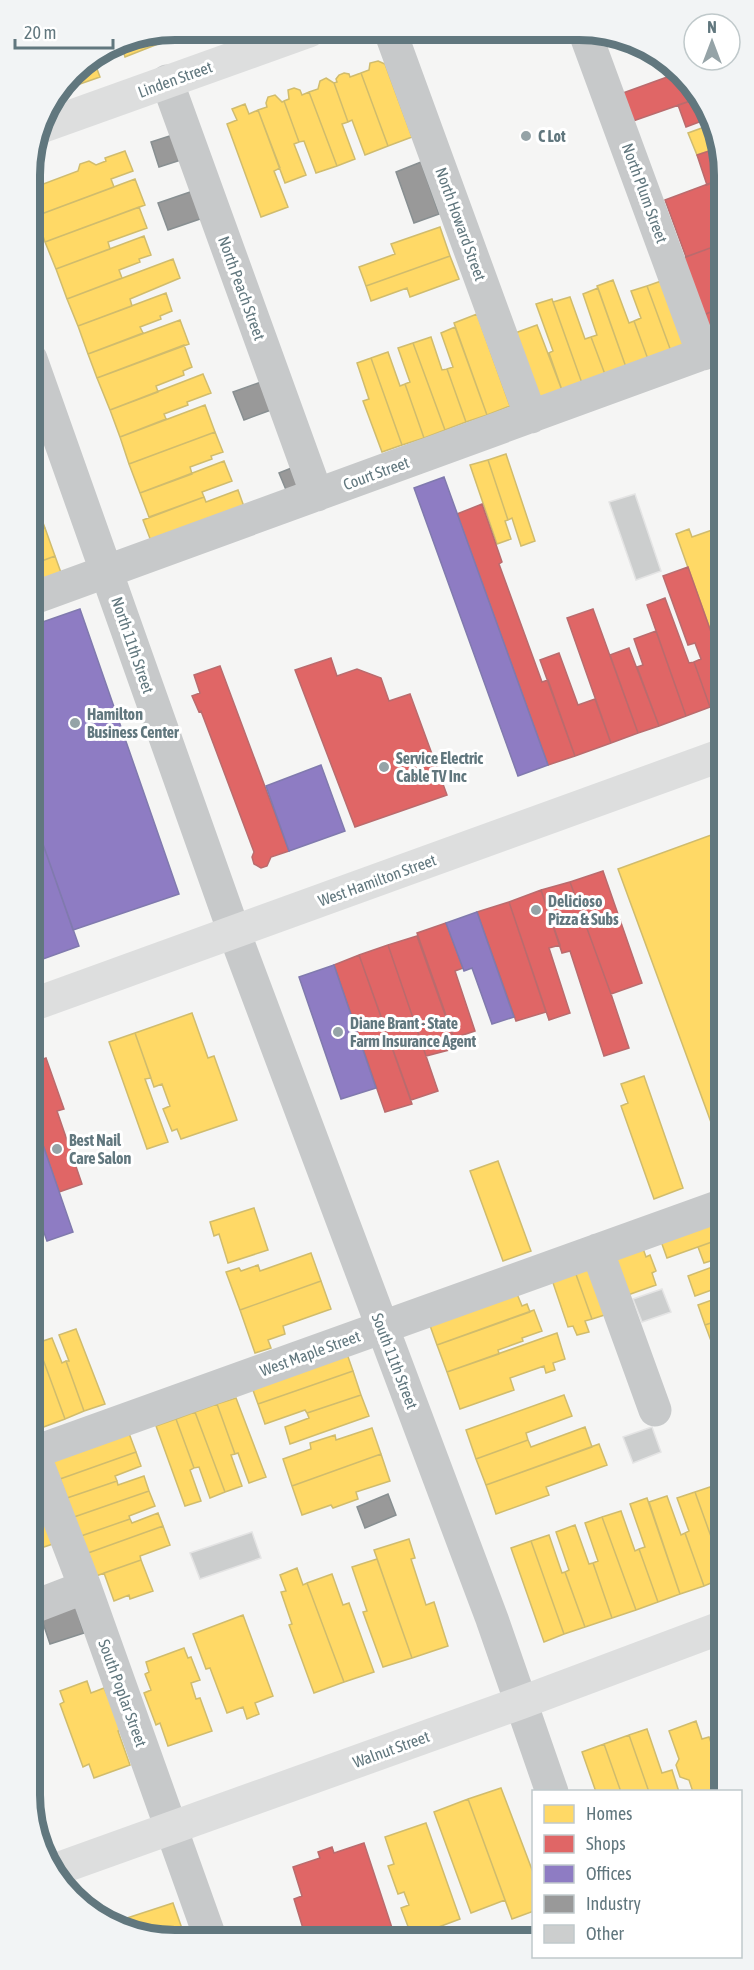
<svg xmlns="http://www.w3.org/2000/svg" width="754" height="1970" font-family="'Asap Condensed',sans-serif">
<rect width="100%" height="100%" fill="#f5f5f4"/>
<!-- homes -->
<path fill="#ffd966" stroke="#d0bc6d" stroke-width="1.5" d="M180,30H212L184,40Z
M165,32L168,40L125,57L120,41Z
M93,58L100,77L60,91L79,66Z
M378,61L385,64L412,137L388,146L361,73L369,70L370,63Z
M344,73L349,74L350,77L361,73L388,146L365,155L352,120L348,122L334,83L337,82L336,79L339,75Z
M326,78L334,83L348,122L342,124L355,159L337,166L309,92L318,89L320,81Z
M294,88L300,90L302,95L309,92L337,166L316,173L304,141L299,142L284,101L289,99L288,90Z
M275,95L282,102L284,101L299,142L294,144L306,175L285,183L258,110L267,107L266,103L268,97Z
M245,104L249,114L258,110L280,168L274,171L288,207L261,217L227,124L237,120L232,109Z
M710,125L721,147L697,155L688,133Z
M125,151L133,171L111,179L114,187L36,216L30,202V189L78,171L80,164L89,161L96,165L106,161L105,158Z
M135,179L145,205L45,242L36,216Z
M139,207L147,228L108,242L110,249L56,269L45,242Z
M440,227L450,256L366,286L359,267L395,254L391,244Z
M144,236L151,255L139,259L140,262L119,270L122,278L67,299L56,269Z
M450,256L459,279L410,297L407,288L371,301L366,286Z
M173,259L180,278L130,299L132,306L78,326L67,299Z
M613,280L629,323L634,321L649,362L627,370L597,286Z
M664,280L695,346L672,354L647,286Z
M647,286L672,354L649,362L634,321L641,318L631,291Z
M598,288L627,370L606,377L591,337L597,335L583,294Z
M166,293L172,311L160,316L161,319L140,327L143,333L88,354L78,326Z
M570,297L585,339L591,337L606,377L583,386L553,302Z
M552,299L583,386L563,393L549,353L553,351L536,304Z
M477,314L510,406L487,415L454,323Z
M180,320L189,344L97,378L88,354Z
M537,325L563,393L539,401L515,333Z
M455,327L487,415L466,422L447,369L453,367L441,333Z
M431,337L442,370L447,369L466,422L445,430L413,343Z
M413,343L445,430L424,438L405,384L410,382L398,348Z
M184,345L192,367L183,371L184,375L156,386L158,392L110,410L97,378Z
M388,352L400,386L405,384L424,438L402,445L371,358Z
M371,358L402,445L382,452L363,401L369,399L357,363Z
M203,374L211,393L187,402L188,405L164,414L166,419L120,437L110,410Z
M205,405L215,432L129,464L120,437Z
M215,432L223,452L211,456L212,459L190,467L192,474L140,493L129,464Z
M506,454L535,541L521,546L512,518L508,520L488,460Z
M488,460L508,520L505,521L511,539L497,544L470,465Z
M224,461L232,481L202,492L204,497L149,517L140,493Z
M238,490L247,515L154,549L143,520L204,497L206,502Z
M34,499L45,528L31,533V500Z
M45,528L55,556L31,565V533Z
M689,529L692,537L715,529L722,549V663L676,534Z
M55,556L64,581L31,593V565Z
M722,831L723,1155L618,869Z
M192,1013L208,1058L214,1056L237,1120L181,1139L177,1129L172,1131L163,1109L170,1106L162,1084L154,1087L135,1033Z
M135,1033L151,1078L145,1079L168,1142L147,1149L109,1042Z
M644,1076L683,1188L654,1199L621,1106L628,1103L621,1084Z
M498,1161L531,1251L503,1261L470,1171Z
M254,1208L268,1250L228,1263L219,1234L214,1236L210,1222Z
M723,1211V1238L667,1258L658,1233Z
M723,1238V1263L719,1264L717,1259L704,1263L698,1247Z
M640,1240L646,1257L650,1255L656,1271L652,1273L656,1285L625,1296L609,1251Z
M311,1253L321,1281L240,1310L226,1272L239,1268L241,1271L258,1265L260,1271Z
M591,1260L614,1312L592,1319L573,1266Z
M723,1263V1286L695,1296L688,1276Z
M573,1266L592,1319L585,1321L589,1332L577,1335L573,1326L568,1327L550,1274Z
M321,1281L331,1309L283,1326L285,1334L268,1340L271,1348L255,1353L240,1310Z
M515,1289L522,1306L527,1304L530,1312L437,1345L428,1320Z
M723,1296V1319L705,1325L698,1305Z
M534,1310L542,1331L522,1338L523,1341L498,1350L499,1354L447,1372L437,1345Z
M723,1319V1343L713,1346L705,1325Z
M76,1329L105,1404L84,1411L66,1361H69L59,1335Z
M557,1333L565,1359L553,1363L555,1370L546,1373L544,1366L510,1378L514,1390L460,1409L447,1372Z
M52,1338L62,1363L66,1361L84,1411L65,1419L37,1343Z
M37,1343L65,1419L41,1428L32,1403V1345Z
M723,1343V1359L718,1361L713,1346Z
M345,1348L353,1371L258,1404L250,1382Z
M353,1371L361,1395L307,1413L305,1410L265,1424L258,1404Z
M361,1395L369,1416L290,1444L285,1427L309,1418L307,1413Z
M564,1395L572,1416L526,1433L528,1440L476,1459L466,1430Z
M236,1398L266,1477L249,1483L238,1453L235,1454L217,1404Z
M217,1404L235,1454L231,1455L242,1486L225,1492L195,1412Z
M195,1412L225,1492L210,1498L199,1467L194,1468L176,1419Z
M176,1419L194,1468L190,1470L201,1501L185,1506L156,1426Z
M585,1427L592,1447L486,1485L476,1459L528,1440L531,1447Z
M127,1428L136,1452L60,1479L52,1459Z
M372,1428L381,1454L292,1486L283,1459L311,1449L310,1443L335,1435L336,1440Z
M599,1444L607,1465L546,1487L549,1495L496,1514L486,1485Z
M136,1452L141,1466L115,1476L117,1481L67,1498L60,1479Z
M381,1454L390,1481L356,1492L358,1499L333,1508L331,1505L302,1515L292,1486Z
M144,1476L149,1491L74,1517L67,1498L117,1481L118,1485Z
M716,1485L723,1506V1570L695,1492Z
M32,1487L53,1544L32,1551Z
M149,1491L155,1506L129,1516L130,1519L81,1536L74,1517Z
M695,1492L723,1570V1578L704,1586L685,1533L689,1531L677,1498Z
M667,1496L681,1535L685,1533L704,1586L680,1594L649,1502Z
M647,1498L680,1594L658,1602L639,1549L645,1547L630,1504Z
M621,1511L635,1551L639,1549L658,1602L636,1610L602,1517Z
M158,1513L163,1526L88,1553L81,1536L130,1519L132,1523Z
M602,1517L636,1610L612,1618L593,1563L598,1561L585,1523Z
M575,1525L589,1564L593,1563L612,1618L585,1627L565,1572L569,1570L556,1532Z
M163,1526L170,1545L140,1556L141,1560L96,1576L88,1553Z
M549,1535L562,1573L565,1572L585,1627L564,1634L531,1541Z
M409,1539L415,1558L411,1559L426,1605L434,1602L448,1646L412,1658L374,1550Z
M531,1541L564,1634L544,1642L511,1548Z
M377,1559L412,1658L383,1667L363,1612L367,1611L352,1567Z
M141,1560L153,1591L130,1599L129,1595L114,1601L104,1573Z
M297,1568L303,1585L307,1583L344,1682L314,1693L289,1625L292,1624L281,1592L286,1591L280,1575Z
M332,1574L343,1605L349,1603L374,1672L344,1682L307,1583Z
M243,1615L273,1696L255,1703L259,1714L247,1719L243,1707L227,1713L210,1668L206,1669L193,1634Z
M184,1648L188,1658L191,1657L200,1680L191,1683L196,1699L200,1698L212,1731L168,1746L160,1723L156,1725L144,1693L151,1690L145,1674L149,1672L146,1662Z
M87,1681L91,1693L104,1688L123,1729L118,1731L130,1765L94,1778L89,1764L83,1767L60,1704L64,1702L60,1691Z
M724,1713V1748L712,1716Z
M696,1721L702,1739L709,1737L724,1780V1792H693L689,1780L680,1777L676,1765L679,1759L669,1731Z
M647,1729L662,1773L672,1770L679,1792H649L629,1735Z
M629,1735L649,1792H621L604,1744Z
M604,1744L621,1792H596L582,1752Z
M501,1788L534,1875V1911L512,1919L468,1799Z
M468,1799L505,1900L471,1913L434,1812Z
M426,1823L460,1919L412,1937L401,1908L409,1905L404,1892L398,1894L388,1866L394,1864L385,1837Z
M173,1903L185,1937H147L130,1928L127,1918Z"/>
<!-- shops -->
<path fill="#e06666" stroke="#ba6b6d" stroke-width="1.5" d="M681,72L696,99L633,121L623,93Z
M696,99L707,119L686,127L678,105Z
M721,147V179L707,185L697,155Z
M721,179V244L686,257L665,200Z
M721,244V308L698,317L677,260Z
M721,308V343L698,317Z
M482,504L502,562L499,564L542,682L548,680L575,756L548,765L457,514Z
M688,567L722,663V703L710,707L694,662L701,659L695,643L688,645L663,576Z
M665,598L689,663L694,662L710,707L686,716L647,605Z
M593,609L638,733L611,743L567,618Z
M656,631L686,716L659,726L637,667L643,665L634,639Z
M629,648L659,726L638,733L610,655Z
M559,653L578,705L595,699L611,743L575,756L540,660Z
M331,658L337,676L357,669L381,678L389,701L410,694L447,795L355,827L295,670Z
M220,666L289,851L271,857L267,866L261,868L254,864L252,857L254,852L215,748L201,711L199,712L192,696L200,693L194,675Z
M603,871L642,983L611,994L570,882Z
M570,882L611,994L629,1048L604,1056L570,951L562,953L541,890Z
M541,890L560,945L549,948L570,1013L549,1020L509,902Z
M509,902L546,1012L516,1021L477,912Z
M446,923L463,968L455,971L475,1031L454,1038L417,933Z
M417,936L457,1048L426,1056L388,945Z
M388,945L438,1091L411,1100L359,955Z
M359,955L412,1104L385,1112L334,965Z
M46,1058L64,1109L57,1111L82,1184L59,1192L32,1113V1063Z
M364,1843L395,1937H316L314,1932L305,1935L294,1899L302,1896L293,1867L320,1858L318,1852L332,1847L334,1853Z"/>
<!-- offices -->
<path fill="#8e7cc3" stroke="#807aae" stroke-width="1.5" d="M444,477L548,765L518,776L414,488Z
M80,609L179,894L73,930L31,810V626Z
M321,765L345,831L289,851L266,786Z
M31,810L79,946L32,963Z
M477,912L514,1017L492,1024L472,968L464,971L446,923Z
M334,965L376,1088L341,1099L299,977Z
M32,1113L73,1232L47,1241L32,1199Z"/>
<!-- industry -->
<path fill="#999" stroke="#888f91" stroke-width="1.5" d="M179,133L187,158L159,167L151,142Z
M421,162L439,214L414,223L396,172Z
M193,191L203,218L168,230L158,203Z
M261,382L271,410L244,420L233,392Z
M299,465L309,489L289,497L279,473Z
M388,1494L396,1515L365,1528L357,1507Z
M34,1565L43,1590L33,1594L32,1566Z
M75,1605L84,1633L50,1644L41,1617Z"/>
<!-- building -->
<path fill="#cccece" stroke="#e4e4e4" stroke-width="1.5" d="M635,494L661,571L636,580L609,502Z
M662,1289L671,1312L642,1322L633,1299Z
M652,1427L661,1452L633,1463L623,1437Z
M252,1532L261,1558L200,1579L190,1553Z"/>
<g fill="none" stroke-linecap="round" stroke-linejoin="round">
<!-- minor -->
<path stroke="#c7c9ca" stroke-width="33" d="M390,31L531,417
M585,33L703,354
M167,81L317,495
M31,359L234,932L492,1619L552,1792
M31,599L721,347
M597,1250L655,1410
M32,1449L85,1587L210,1937
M32,1453L723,1205
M33,1607L85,1587"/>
<!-- major -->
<path stroke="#dddede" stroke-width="33" d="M41,127L309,31
M32,1005L722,755
M57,1869L520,1703L723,1627"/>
</g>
<!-- markers -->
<g fill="#95a3a7" stroke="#fff" stroke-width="2">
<circle cx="526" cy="136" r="6"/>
<circle cx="75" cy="723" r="6"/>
<circle cx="384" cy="767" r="6"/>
<circle cx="536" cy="910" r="6"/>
<circle cx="338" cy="1032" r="6"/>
<circle cx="57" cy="1149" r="6"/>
</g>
<g text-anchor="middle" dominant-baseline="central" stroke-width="6" stroke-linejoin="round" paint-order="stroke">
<!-- street labels -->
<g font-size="16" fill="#61777e" stroke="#fff">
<text transform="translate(175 79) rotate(-20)">Linden Street</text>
<text transform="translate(645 193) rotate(70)">North Plum Street</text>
<text transform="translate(461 224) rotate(70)">North Howard Street</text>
<text transform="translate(242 288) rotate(70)">North Peach Street</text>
<text transform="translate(376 473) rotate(-20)">Court Street</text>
<text transform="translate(133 645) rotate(71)">North 11th Street</text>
<text transform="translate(377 880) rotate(-20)">West Hamilton Street</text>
<text transform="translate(310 1353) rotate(-20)">West Maple Street</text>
<text transform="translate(395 1361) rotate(69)">South 11th Street</text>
<text transform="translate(123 1693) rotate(70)">South Poplar Street</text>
<text transform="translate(391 1749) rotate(-20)">Walnut Street</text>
</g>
<!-- poi labels -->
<g font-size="16" font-weight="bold" fill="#61777e" stroke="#fff" text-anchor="start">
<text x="538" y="136">C Lot</text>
<text x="87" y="714">Hamilton<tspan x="87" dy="18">Business Center</tspan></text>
<text x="396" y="758">Service Electric<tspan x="396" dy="18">Cable TV Inc</tspan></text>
<text x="548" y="901">Delicioso<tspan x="548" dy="18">Pizza &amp; Subs</tspan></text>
<text x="350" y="1023">Diane Brant - State<tspan x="350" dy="18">Farm Insurance Agent</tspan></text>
<text x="69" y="1140">Best Nail<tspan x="69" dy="18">Care Salon</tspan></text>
</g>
</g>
<!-- crop -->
<path d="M0 0H754V1970H0ZM175 40H579A135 135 0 0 1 714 175V1795A135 135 0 0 1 579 1930H175A135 135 0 0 1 40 1795V175A135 135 0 0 1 175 40Z" fill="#f2f4f5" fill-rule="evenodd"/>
<path fill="none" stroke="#61777e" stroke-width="8" d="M175 40H579A135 135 0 0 1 714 175V1795A135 135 0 0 1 579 1930H175A135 135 0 0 1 40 1795V175A135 135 0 0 1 175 40Z"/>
<!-- legend -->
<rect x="532" y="1790" width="210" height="168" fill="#ffffff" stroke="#c0c9cb" stroke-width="1.5"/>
<rect x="544" y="1805" width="30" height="18" fill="#ffd966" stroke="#c0c9cb" stroke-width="1.5"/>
<text x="586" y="1820" font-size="18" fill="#61777e">Homes</text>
<rect x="544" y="1835" width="30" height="18" fill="#e06666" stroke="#c0c9cb" stroke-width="1.5"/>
<text x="586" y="1850" font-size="18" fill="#61777e">Shops</text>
<rect x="544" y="1865" width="30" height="18" fill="#8e7cc3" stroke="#c0c9cb" stroke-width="1.5"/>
<text x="586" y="1880" font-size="18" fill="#61777e">Offices</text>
<rect x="544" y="1895" width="30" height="18" fill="#999999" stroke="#c0c9cb" stroke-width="1.5"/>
<text x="586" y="1910" font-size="18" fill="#61777e">Industry</text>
<rect x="544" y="1925" width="30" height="18" fill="#cccece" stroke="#c0c9cb" stroke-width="1.5"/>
<text x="586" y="1940" font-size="18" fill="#61777e">Other</text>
<!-- north arrow -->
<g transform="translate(712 42)"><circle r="28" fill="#ffffff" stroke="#c0c9cb" stroke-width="1.5"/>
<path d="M0-4.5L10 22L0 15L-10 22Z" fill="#95a3a7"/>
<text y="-9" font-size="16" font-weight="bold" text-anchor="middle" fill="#61777e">N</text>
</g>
<!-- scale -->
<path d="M15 39v9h98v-9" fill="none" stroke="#61777e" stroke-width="3"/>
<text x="24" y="39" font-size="18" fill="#61777e" stroke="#ffffff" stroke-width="4.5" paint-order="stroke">20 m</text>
</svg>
